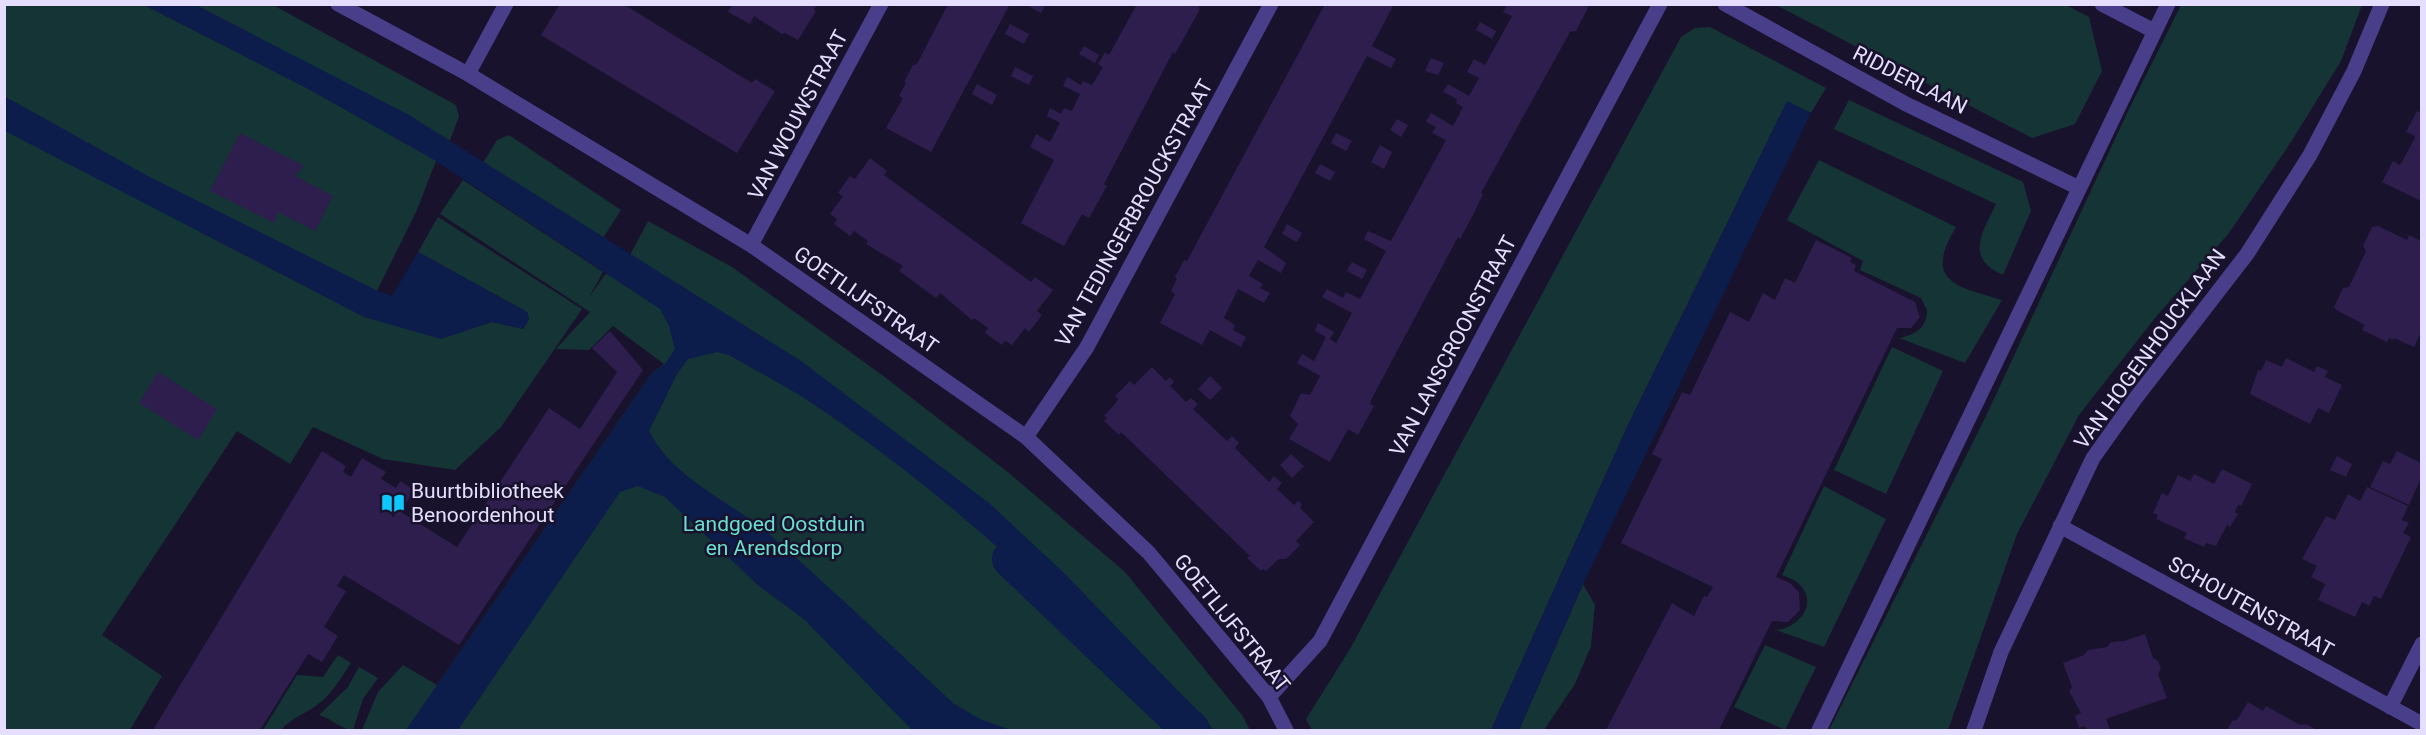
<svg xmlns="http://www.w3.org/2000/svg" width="2426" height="735" font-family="Roboto,sans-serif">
<rect width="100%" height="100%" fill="#19122c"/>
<!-- green -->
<path fill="#153436" d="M4,5H273L456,105L459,117L450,140L436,161L417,210L364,317L476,326L492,322L523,329L529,319L527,312L418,252L438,217L582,309L501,427L455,470L383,459L313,427L290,464L237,431L102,635L162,676L130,730H5Z
M1776,5H2066L2089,17L2102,71L2075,124L2032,138Z
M2181,5H2362L2341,61L2291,142L2229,233L2155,318L2079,415L2017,534L1948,730H1829L1985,418L2129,109Z
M1710,27L1826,88L1811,113L1787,102L1628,425L1491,730H1312L1306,719L1350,649L1681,37L1695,28Z
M1849,100L2023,182L2031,211L2003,275C1963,258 1984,230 1996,204L1834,129Z
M509,135L621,210L603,238L483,163L497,140Z
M1819,160L1956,227C1923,282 1956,286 2002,300L1965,363L1899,338C1915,335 1927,328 1927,310L1921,298L1860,270L1863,261L1787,220Z
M463,180L603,272L588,299L604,276L630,255L648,221L732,267L882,375L1009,473L1125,572L1242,715L1250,730H362L378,692L403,665L437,685L651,374L664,364L613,326L589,350L556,349L590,312L440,214Z
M1892,347L1943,371L1886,494L1834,470Z
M1824,486L1886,519L1824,647L1776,630C1799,628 1819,603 1799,584C1794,579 1787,577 1782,575Z
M1583,584L1595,605L1591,646L1575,684L1544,730H1519Z
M1765,645L1816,667L1785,730L1734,707Z
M338,655L351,663C342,676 334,691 321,702C308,713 292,717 281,730H263L297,675L323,677Z
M359,667L378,678L363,699L353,730C342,730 330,718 319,715L348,687Z"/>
<!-- water -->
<path fill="#0c1c4b" d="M144,5H196L409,115L801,361L989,503L1065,574L1205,719L1213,730H1180C1070,607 946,492 807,400C782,384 755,370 729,355L717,352L688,359L677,374L649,431C672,478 730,501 769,534C832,589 893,647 954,704L980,719L1011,730H912L805,620L759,586L665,497L638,486L620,492L458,730H406L651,374L665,364L675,349L669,326L660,309L436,161L312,91Z
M4,96L146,175L376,290L392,296L418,252L527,312L529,319L523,329L492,322L441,339L364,317L5,131Z
M1787,101L1811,113L1583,584L1519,730H1491L1628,425Z"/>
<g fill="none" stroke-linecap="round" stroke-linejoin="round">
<!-- canal -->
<path stroke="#0c1c4b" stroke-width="38" d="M1011,559L1191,730"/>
</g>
<!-- building -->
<path fill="#2d1e4d" d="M560,4H623L752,83L755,79L775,91L737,153L541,35Z
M732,4H817L814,10L816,11L798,40L785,33L782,34L754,16L750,24L728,12Z
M948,4H1010L931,152L886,128L903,98L899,96L906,83L904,82L913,65L917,64Z
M1024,4H1046L1041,13Z
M1137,4H1199V11L1175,54L1173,52L1104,184L1107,186L1089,218L1082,214L1064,246L1021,223L1054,160L1030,147L1036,134L1050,142L1060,123L1047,116L1050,108L1061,114L1064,108L1072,111L1080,94L1063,86L1067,77L1081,85L1083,81L1092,85L1103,67L1098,64L1105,52L1109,55Z
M1325,4H1394L1372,46L1396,59L1391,68L1367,56L1290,199L1264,247L1286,263L1281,273L1258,260L1249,276L1263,284L1260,288L1270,293L1264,303L1238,289L1224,318L1235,325L1233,330L1246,337L1241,347L1210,330L1202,345L1160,323L1175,294L1171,291L1177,279L1175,277L1184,260L1187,261Z
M1501,4H1590L1576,31L1570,32L1481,193L1483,194L1473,215L1460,239L1458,237L1371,400L1370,404L1374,406L1358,435L1348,429L1330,462L1289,439L1298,424L1290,416L1301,393L1310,395L1320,376L1297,363L1302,354L1314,361L1326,337L1315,331L1318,323L1334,332L1330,339L1336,343L1352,313L1322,297L1327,289L1343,298L1346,292L1360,299L1386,251L1364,239L1368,231L1391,241L1446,140L1432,133L1436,127L1426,122L1431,113L1453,126L1463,107L1456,103L1457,99L1443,92L1448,84L1469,96L1479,78L1467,72L1474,59L1485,65L1512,16L1503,12L1506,7Z
M1480,22L1496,31L1492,39L1476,30Z
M1010,24L1029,34L1024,44L1005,34Z
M1084,46L1099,55L1095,63L1079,54Z
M1431,58L1444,63L1438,75L1425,71Z
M1015,67L1033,76L1029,85L1011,76Z
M977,84L997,95L992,105L972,94Z
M2417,111L2421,113V201L2382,182L2393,161L2400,165L2414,140L2415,136L2406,132Z
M1397,119L1408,125L1401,137L1390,130Z
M240,133L304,166L295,176L333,196L315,231L278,212L274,223L210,191Z
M1336,133L1352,141L1346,151L1331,143Z
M1380,145L1392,152L1384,169L1371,162Z
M870,158L887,171L884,175L958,229L1031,282L1035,277L1053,290L1037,311L1042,315L1029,332L1025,328L1012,345L1005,341L1002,345L985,333L988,328L974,318L972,320L940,293L936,298L899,271L903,266L866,244L868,241L854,231L850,236L834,224L837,219L830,214L843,196L838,193L850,176L855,179Z
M1320,164L1335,172L1330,181L1315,173Z
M1287,224L1302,233L1297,242L1282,234Z
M2378,226L2407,240L2409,235L2421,241V332L2414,347L2394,338L2393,340L2389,338L2387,342L2362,330L2365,325L2338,311L2334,307L2343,288L2349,287L2366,251L2363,246L2372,227Z
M1816,240L1852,258L1850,262L1856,265L1854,271L1915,302L1920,317L1911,328H1897L1776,577L1790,583L1799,592L1800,610L1788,622L1772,621L1719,730H1606L1672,603L1694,616L1704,596L1707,597L1713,587L1621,543L1662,459L1652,454L1682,392L1690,395L1730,312L1749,322L1763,293L1775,300L1785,278L1795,283Z
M1352,262L1367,270L1362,279L1347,271Z
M610,331L643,370L459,645L344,575L337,586L346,591L324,627L338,636L322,662L308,654L260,730H153L322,451L346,466L343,472L351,477L362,458L386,472L381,479L396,488L400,481L414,490L401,512L457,547L549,408L580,429L617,372L592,348Z
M2286,358L2314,372L2317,366L2328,371L2325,377L2342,385L2329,413L2318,408L2310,424L2250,394L2258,370L2261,371L2266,360L2282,367Z
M1152,367L1166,381L1170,377L1174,382L1170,386L1186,402L1191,398L1198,404L1193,409L1227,441L1232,436L1239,443L1235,448L1269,482L1274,476L1282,483L1277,489L1294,505L1298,501L1302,504L1300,508L1314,522L1296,541L1300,545L1286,559H1279L1266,571L1263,569L1261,571L1247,558L1250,556L1121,432L1119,435L1104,421L1107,418L1104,416L1116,403L1118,399L1115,396L1130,381L1134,385Z
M158,372L217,409L198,440L139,403Z
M1210,376L1222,388L1210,400L1198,389Z
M2397,451L2421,463V478L2409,505L2370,487L2383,461L2390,464Z
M1291,454L1304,466L1292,478L1280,465Z
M2337,456L2352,464L2346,477L2330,470Z
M2222,469L2252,484L2241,506L2238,505L2235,512L2238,514L2230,527L2227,525L2216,546L2206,543L2204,547L2184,538L2187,533L2156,519L2158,515L2153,513L2162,493L2168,496L2178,475L2190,481L2194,474L2214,484Z
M2367,487L2408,506L2402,520L2409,523L2403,533L2411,537L2381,599L2374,596L2369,606L2362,602L2355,617L2318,600L2325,584L2311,577L2317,566L2302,559L2326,516L2335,520L2348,494L2360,501Z
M2145,634L2153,658L2158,661L2161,669L2158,674L2167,698L2106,719L2110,730H2087L2085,726L2079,728L2075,716L2081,713L2069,691L2072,687L2063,663L2084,655L2088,650L2107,647L2111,642L2124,641Z
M2248,702L2263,711L2266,706L2300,725L2306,724L2317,730H2227L2232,721L2237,720Z"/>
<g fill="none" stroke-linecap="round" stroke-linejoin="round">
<!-- street -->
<path stroke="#493e8a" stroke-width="15" d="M338,4L468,74L751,245L1026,437L1149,553L1269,697L1286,730
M1725,4L1906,104L2079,188
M2102,4L2154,31
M468,74L506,4
M751,245L881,4
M1026,437L1087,347L1271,4
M2060,526L2422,724
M1269,697L1320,641L1660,4
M2390,707L2422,644
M1819,730L2168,4
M1974,730L2001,652L2093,458L2135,399L2247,254L2310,155L2354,71L2382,4"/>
</g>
<!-- icons -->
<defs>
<g id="library-bare" transform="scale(1.8)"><path d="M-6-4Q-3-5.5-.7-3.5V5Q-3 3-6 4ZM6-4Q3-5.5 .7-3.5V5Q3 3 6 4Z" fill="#0dc9fb" stroke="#19122c" stroke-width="2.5" paint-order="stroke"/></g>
</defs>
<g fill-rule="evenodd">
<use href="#library-bare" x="393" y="503"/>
</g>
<g text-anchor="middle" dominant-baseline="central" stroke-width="5" stroke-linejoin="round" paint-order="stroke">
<!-- street labels -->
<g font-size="21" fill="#e5defe" stroke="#19122c">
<text transform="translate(1910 80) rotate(27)">RIDDERLAAN</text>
<text transform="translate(798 115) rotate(-62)">VAN WOUWSTRAAT</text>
<text transform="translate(1134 213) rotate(-61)">VAN TEDINGERBROUCKSTRAAT</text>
<text transform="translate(866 300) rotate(35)">GOETLIJFSTRAAT</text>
<text transform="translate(1453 346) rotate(-62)">VAN LANSCROONSTRAAT</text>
<text transform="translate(2150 349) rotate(-54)">VAN HOGENHOUCKLAAN</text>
<text transform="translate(2251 607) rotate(29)">SCHOUTENSTRAAT</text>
<text transform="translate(1232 623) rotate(51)">GOETLIJFSTRAAT</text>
</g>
<!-- poi labels -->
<g font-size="21" fill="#e5defe" stroke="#19122c" text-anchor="start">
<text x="411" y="491">Buurtbibliotheek<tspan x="411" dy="24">Benoordenhout</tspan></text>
</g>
<!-- park labels -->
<g font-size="21" fill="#69e0cf" stroke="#19122c">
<text x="774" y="524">Landgoed Oostduin<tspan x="774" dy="24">en Arendsdorp</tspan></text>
</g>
</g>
<!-- border -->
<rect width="2426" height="735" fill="none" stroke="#e5defe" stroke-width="12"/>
</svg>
